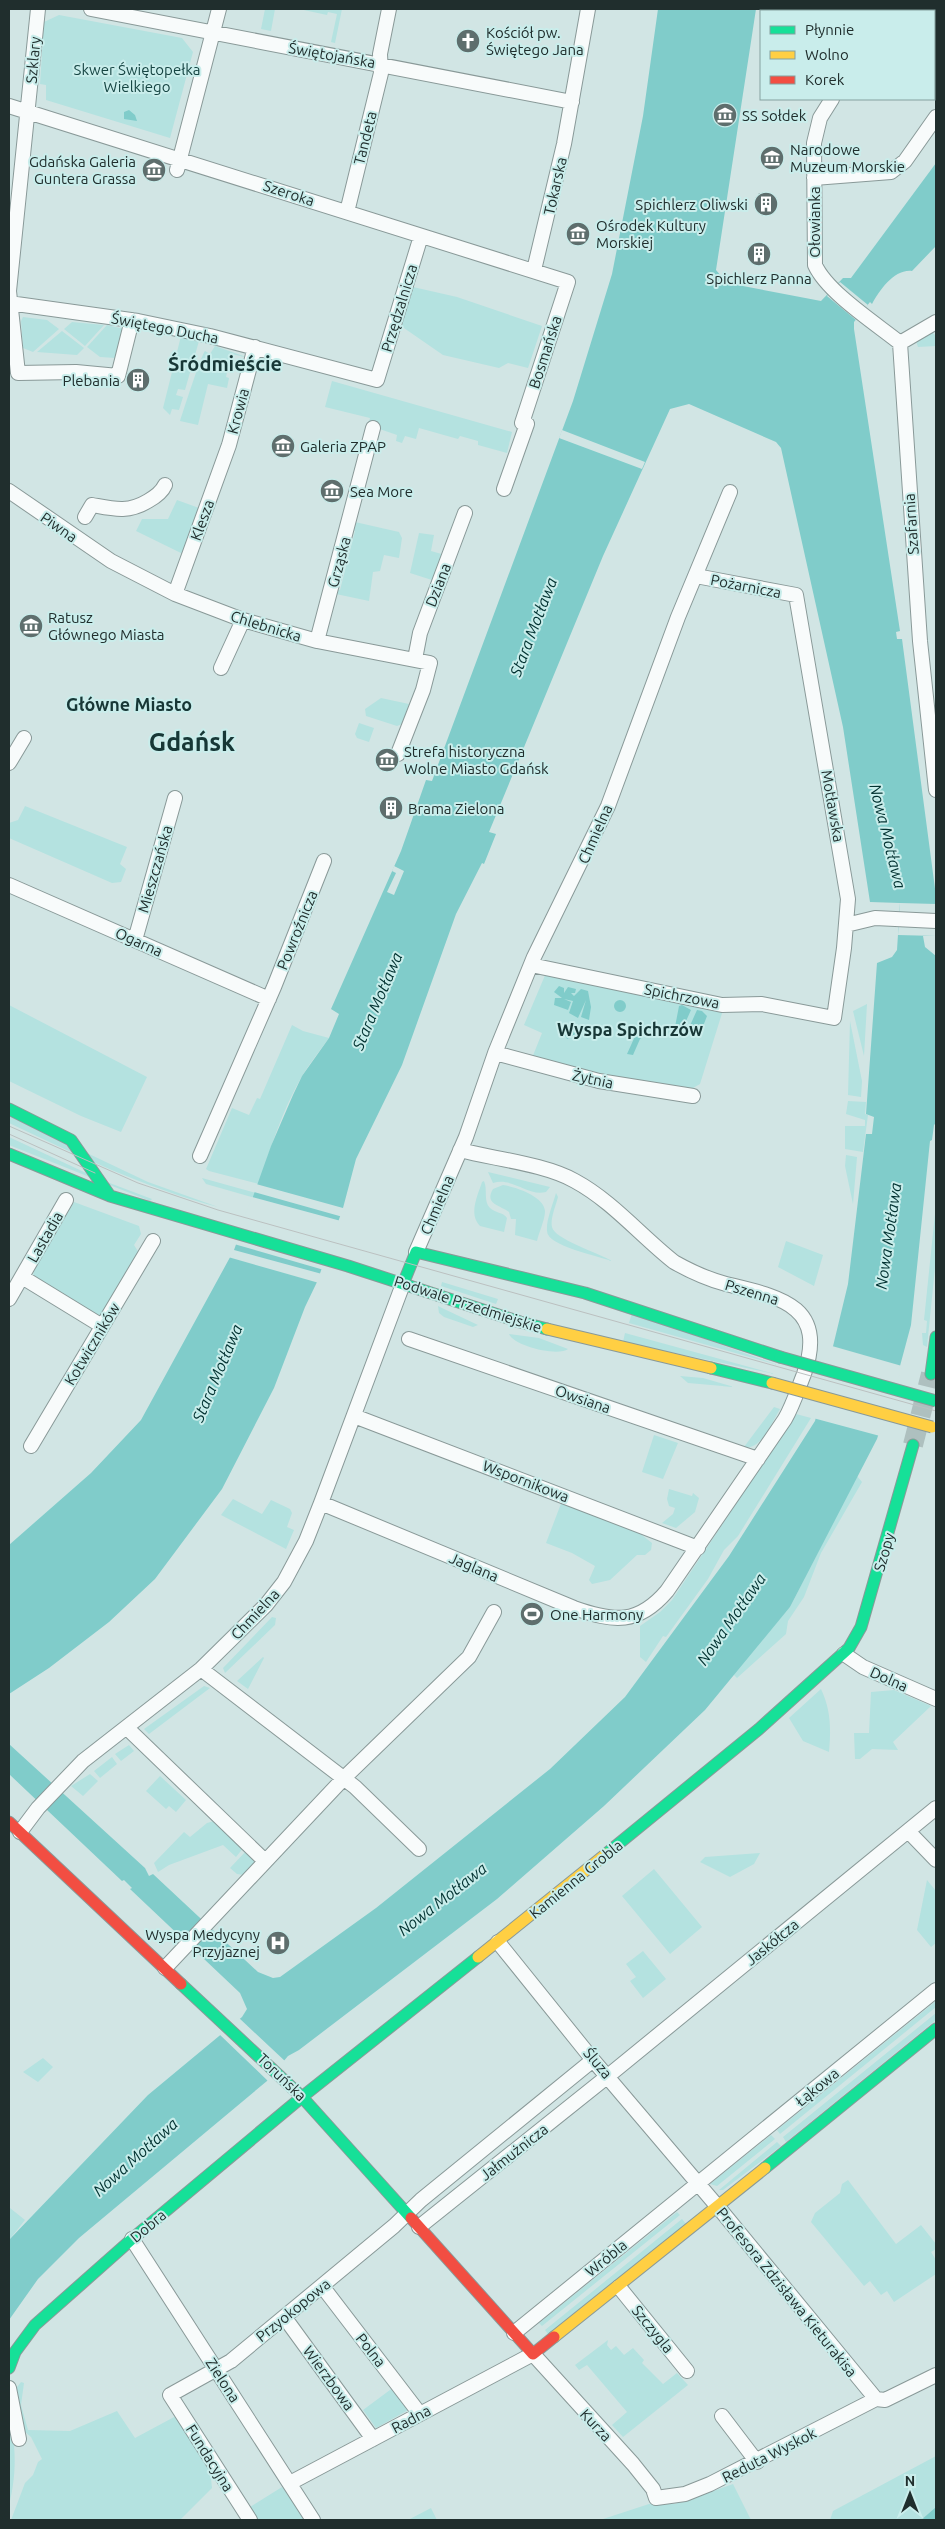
<svg xmlns="http://www.w3.org/2000/svg" width="945" height="2529" font-family="Ubuntu,sans-serif">
<rect width="100%" height="100%" fill="#d1e5e4"/>
<!-- green -->
<path fill="#b4e2e0" d="M265,9H275L271,31L261,29Z
M299,9H342L335,43L331,42L337,14L328,12L327,15Z
M827,9H880V10L826,11Z
M59,15L182,38L193,52L170,138L46,100V85L40,84L44,22Z
M413,287L457,297L542,326L528,368L508,363L499,368L443,355L401,326Z
M23,317L47,320L59,329L33,352L23,348L21,321Z
M72,322L104,325L85,346L64,329Z
M107,325L124,329L116,358L100,357L87,347Z
M62,331L84,348L77,355L37,352Z
M932,332L936,336V346L918,347L916,341Z
M181,336L199,341L185,390L178,389L176,395L183,397L179,410L172,409L170,415L163,408Z
M215,346L246,357L231,354L226,377L229,378L227,388L208,384L198,425L180,421C183,412 201,355 205,351L210,354Z
M332,381L512,432L507,453L478,445V441L460,436L458,439L419,428L416,439L405,436L402,443L396,441L397,435L368,425L370,418L325,407Z
M177,500L199,508L183,554L136,531L142,519H168Z
M355,522L399,532L402,538L399,558L384,555L380,571L373,572L369,601L336,594L337,589L340,590L355,531L353,530Z
M419,533L434,535L431,551L445,555L435,581L410,573Z
M381,698L409,704L402,724L397,726L366,716L365,709Z
M359,723L374,728L369,742L357,738L355,734Z
M25,806L127,847L120,864L126,869L121,882L112,883L9,838V823L18,820Z
M546,973L723,1010L700,1084L693,1088L619,1077L532,1058L542,1033L524,1025Z
M867,1004L864,1056L853,1011Z
M9,1005L147,1077L121,1132L81,1116L9,1081Z
M850,1021L862,1081L861,1097L848,1095Z
M292,1025L303,1031L329,1038C320,1050 310,1063 302,1076C283,1109 270,1148 259,1184L209,1171L206,1169L232,1108L249,1115L257,1098L260,1099Z
M848,1101L866,1102L865,1114L868,1115L863,1152L845,1149V1126H865V1120L846,1114Z
M9,1116L148,1182L218,1207C145,1188 77,1155 9,1123Z
M9,1137L99,1179L152,1199L150,1201L9,1145Z
M846,1155L857,1157L853,1204L845,1166Z
M488,1172L550,1187L546,1192C528,1197 513,1177 493,1183Z
M202,1178L256,1193L255,1198L206,1184Z
M484,1181C488,1190 483,1201 490,1208C495,1213 503,1212 507,1218L504,1232L480,1226C468,1214 478,1195 482,1182Z
M503,1185C515,1187 544,1196 545,1211C545,1220 539,1232 537,1241L515,1235L516,1219H511L509,1212C500,1205 484,1204 493,1189Z
M556,1193L558,1197C556,1205 550,1219 552,1227C554,1239 599,1253 612,1261C598,1256 547,1246 547,1231C546,1220 553,1204 556,1193Z
M74,1202L139,1226L141,1234L134,1245L139,1253L102,1314L98,1316L33,1277L34,1270Z
M936,1204V1258L927,1347L923,1345L922,1333H926L927,1321L924,1320Z
M786,1241L823,1255L814,1286L778,1267Z
M442,1282L498,1299L496,1304L441,1286Z
M438,1306L442,1308L478,1325L473,1327L444,1317L439,1313Z
M632,1313L778,1365L629,1323Z
M625,1333L775,1374L623,1342Z
M509,1334L539,1338L568,1349C558,1357 514,1346 509,1334Z
M680,1376L703,1378L734,1387L688,1383Z
M774,1407L780,1409C772,1422 761,1451 744,1447Z
M796,1414L811,1418L738,1536L724,1550L708,1579L666,1637L663,1636L646,1662L640,1657V1626L660,1612L672,1600Z
M654,1435L678,1443L663,1479L642,1472Z
M857,1476L862,1482L821,1553L804,1597L788,1621L786,1634L737,1678L733,1674L790,1607Z
M669,1489L692,1496L693,1493L699,1498L695,1512L676,1528L662,1523L673,1514L675,1508L669,1506L667,1499Z
M233,1499L262,1514L271,1500L290,1509L292,1513L287,1527L294,1530L286,1549L221,1515Z
M562,1501L638,1532L652,1543L651,1550L645,1555H637L610,1580L592,1584L589,1580L595,1566L572,1553L546,1543Z
M272,1617L276,1618L275,1625L225,1673L223,1668Z
M263,1657L264,1658L248,1689L237,1681Z
M204,1686L210,1688L149,1734L144,1729Z
M821,1689C831,1710 831,1729 829,1752L803,1741L789,1718Z
M894,1690L931,1706L893,1742L898,1750L872,1749L860,1759H855L854,1733H869L871,1692Z
M129,1745L134,1751L121,1761L115,1754Z
M112,1757L117,1764L100,1778L94,1771Z
M90,1774L98,1781L83,1796L71,1786Z
M160,1776L186,1800L176,1812L169,1806L166,1809L146,1791Z
M214,1821L217,1822L244,1847L236,1857L223,1845L169,1865L158,1872L154,1863L184,1832L190,1837L207,1823Z
M247,1850L255,1863L244,1875L237,1874L230,1868Z
M760,1853L754,1864L730,1877L700,1862L705,1857Z
M654,1869L702,1927L670,1954L622,1896Z
M927,1880L936,1891V1943L931,1947L917,1930Z
M643,1951L666,1979L643,1998L630,1981L636,1977L626,1964Z
M936,2001V2007L780,2134L777,2130Z
M936,2013V2020L786,2142L783,2137Z
M43,2058L53,2067L38,2082L23,2072Z
M771,2135L775,2139L717,2186L710,2184Z
M777,2142L781,2146L723,2190H719Z
M848,2180L896,2244L921,2225L936,2244V2249L931,2252L936,2260V2274L894,2302L887,2291L881,2295L870,2281L864,2286L811,2222L815,2213L840,2193L842,2184Z
M10,2208L25,2220L9,2240V2209Z
M677,2212L680,2215L542,2326L539,2323Z
M682,2219L686,2224L548,2334L545,2330Z
M608,2340L607,2345L611,2350L616,2346L624,2355L633,2348L644,2360L642,2363L663,2384L677,2373L688,2385L623,2437L612,2425L627,2412L587,2365L579,2370L575,2365Z
M21,2382L24,2383L21,2405L28,2430L70,2431L117,2411L135,2438L176,2416L210,2468L212,2488L180,2520H11L25,2483L33,2475L38,2462L42,2459L31,2437L24,2431L14,2391Z
M394,2387L410,2409L376,2428L363,2410Z
M9,2406C15,2443 18,2469 9,2505Z
M936,2456V2507L921,2520H830L833,2511Z
M733,2484L751,2520H600L649,2504L665,2502L674,2504L688,2500Z
M282,2487L307,2520H256L250,2507Z
M431,2508L437,2520H408Z"/>
<!-- water -->
<path fill="#80ccca" d="M658,9H756L716,270L727,283L821,301L843,278H851L936,163V246L912,271C894,269 880,290 872,304L870,302L854,322V329L900,631L896,632L897,639H902L936,896V936H923L925,947L936,956V1123L934,1125L932,1140L930,1141L911,1325L900,1366L877,1439L790,1607L705,1710L604,1806L497,1899L299,2050L288,2056L267,2081L79,2238L38,2279L9,2320V2240L148,2095L242,2017L247,2009L240,1993L130,1889L132,1888L124,1880L122,1881L9,1774V1744L145,1868L149,1876L153,1874L258,1972L273,1978L280,1977L376,1908L550,1769L625,1697L729,1556L815,1421L848,1284L866,1134H872L874,1117L866,1114L877,963L892,957L897,950L900,903L870,902L843,727L781,448L776,442L689,404L670,409L603,556L489,832L496,834L484,864L482,863L456,914L402,1065L356,1159L343,1208L317,1282L305,1307L274,1388L222,1489L155,1579L109,1622L49,1668L9,1694V1545L91,1473L141,1420L234,1250L271,1146L293,1095L302,1076L329,1038L339,1014L331,1009L401,851L426,780L432,781L573,401L612,274L643,116Z
M129,110L135,115L137,121L124,119V112Z
M559,986L564,988V993L568,987L576,989L575,993H571L574,996L581,989L588,991L591,1007L589,1020L581,1017L586,1000L578,1018L569,1013L573,1001L564,999L571,1002L568,1010L554,1005L555,998H562L554,992Z
M614 1006a6 6 0 1 1 12 0a6 6 0 1 1-12 0Z
M682,1005L691,1010L682,1030L675,1027L679,1006Z
M697,1010L702,1011L707,1016L700,1034L696,1036L689,1033L688,1030Z
M572,1023L576,1024V1034L567,1039L563,1031Z
M640,1032L643,1033V1037L640,1039L633,1055L627,1054L636,1034Z
M936,2507V2520H921Z"/>
<!-- pier -->
<path fill="#d1e5e4" d="M840,282L868,305L856,320L827,296Z
M562,430L645,462L642,469L559,438Z
M394,866L404,871L394,895L387,892L396,873L392,871Z
M900,903L936,904V936L898,935Z
M256,1184L343,1208L346,1209L343,1217L254,1192Z
M252,1197L341,1221L324,1270L234,1244Z
M232,1249L234,1250L322,1274L319,1283L228,1257Z
M832,1346L902,1366L880,1436L813,1418Z
M238,2017L286,2062L269,2082L218,2033Z"/>
<g fill="none" stroke-linecap="round" stroke-linejoin="round">
<!-- secondary-tunnel -->
<path stroke="#aec0bf" stroke-width="20" stroke-dasharray="20 10" stroke-linecap="butt" d="M913,1445L931,1374"/>
<!-- street casing -->
<g stroke="#899998" stroke-width="16">
<path id="street" d="M38,9L9,291L18,373L76,372L118,376L132,320
M91,9L572,102
M892,11L893,9
M832,99L820,118L814,143L815,265C827,292 875,323 900,343L920,641L936,790
M9,106L568,282L522,423L527,424L504,489
M177,170L219,9
M814,178L891,172L905,161L936,117
M347,212L381,73L380,54L389,9
M534,270L564,144L588,9
M9,303L138,321L210,336L377,380L421,236
M900,343L936,322
M9,491L111,561L175,594L243,620L317,641L430,663L423,690L398,754
M85,517L92,505C114,509 128,513 148,501C155,497 162,492 165,485
M175,594L229,445L255,347
M317,641L373,428
M415,659L420,633L465,513
M221,668L243,620
M9,763L24,738
M9,885L269,999
M846,925L875,918L936,921
M135,940L175,798
M531,965L722,1005L762,1004L834,1018L844,948L848,899L796,595L696,576
M495,1053L599,1081L693,1096
M200,1156L274,987L324,861
M416,1252L466,1137L495,1053L534,957L608,806L678,617L730,492
M22,1277L102,1326
M9,1299L66,1200
M409,1339L758,1459
M354,1416L698,1548
M31,1446L153,1241
M321,1503L574,1608C614,1622 638,1625 667,1591L785,1419C793,1405 798,1389 804,1374C828,1305 779,1297 726,1284C707,1279 690,1271 674,1262C641,1236 612,1201 575,1181C545,1164 494,1159 460,1150
M844,1654L863,1667L936,1699
M201,1669L355,1787L419,1849
M127,1728L264,1860
M908,1831L936,1860
M20,1832L38,1808L83,1761L201,1669L266,1605L284,1582L306,1541L321,1503L403,1284
M498,1942L593,2060L723,2213L876,2399
M165,1968L344,1778L469,1657L494,1612
M419,2227L608,2076L936,1808
M132,2239L313,2520
M322,2286L420,2414
M619,2287L687,2371
M285,2318L373,2439
M514,2333L936,1990
M9,2388L19,2439
M876,2399L885,2400L936,2375
M722,2416L757,2462
M290,2483L533,2354L633,2464L653,2489L656,2498L685,2494L710,2484L876,2399
M250,2520L170,2395L231,2361L394,2226L421,2200L593,2060"/>
</g>
<!-- fast casing -->
<g stroke="#899998" stroke-width="13">
<path id="fast" d="M9,1109L71,1140L110,1196
M9,1154L110,1196L348,1266L520,1322L547,1329
M403,1284L416,1252L585,1293L780,1357
M711,1368L772,1383
M931,1374L936,1337
M606,1854L759,1729L849,1648L861,1627L913,1445
M181,1984L302,2097L411,2218
M765,2168L936,2029
M9,2368L15,2352L35,2325L132,2239L302,2097L478,1957"/>
</g>
<!-- slow casing -->
<g stroke="#899998" stroke-width="13">
<path id="slow" d="M547,1329L711,1368
M478,1957L606,1854
M554,2337L765,2168"/>
</g>
<!-- jam casing -->
<g stroke="#899998" stroke-width="13">
<path id="jam" d="M9,1822L181,1984
M411,2218L533,2354L554,2337"/>
</g>
<!-- street -->
<use href="#street" stroke="#f8fbfb" stroke-width="14"/>
<!-- fast -->
<use href="#fast" stroke="#16e098" stroke-width="11"/>
<!-- slow -->
<use href="#slow" stroke="#ffcf43" stroke-width="11"/>
<!-- jam -->
<use href="#jam" stroke="#f24e42" stroke-width="11"/>
<!-- tram -->
<path stroke="#bbc0c0" stroke-width="1" d="M9,1126L138,1183L218,1210L936,1411
M9,1134L95,1173"/>
<!-- fast-bridge casing -->
<g stroke="#899998" stroke-width="13" stroke-linecap="butt">
<path id="fast-bridge" d="M780,1357L936,1401"/>
</g>
<!-- slow-bridge casing -->
<g stroke="#899998" stroke-width="13" stroke-linecap="butt">
<path id="slow-bridge" d="M772,1383L932,1427"/>
</g>
<!-- fast-bridge -->
<use href="#fast-bridge" stroke="#16e098" stroke-width="11"/>
<!-- slow-bridge -->
<use href="#slow-bridge" stroke="#ffcf43" stroke-width="11"/>
</g>
<!-- icons -->
<defs>
<g id="church-disc" transform="scale(1.25)"><circle r="9.5" fill="#5e6e6d" stroke="#c9edeb"/><path d="M-1.2-6h2.4v3.5h3.3v2.4h-3.3V6h-2.4V-.1h-3.3v-2.4h3.3Z" fill="#fff"/></g>
<g id="museum-disc" transform="scale(1.25)"><circle r="9.5" fill="#5e6e6d" stroke="#c9edeb"/><path d="M0-6L6-3V-2H-6V-3ZM-5-1h2V3h-2ZM-1-1h2V3h-2ZM3-1h2V3H3ZM-6 4H6V6H-6Z" fill="#fff"/></g>
<g id="building-disc" transform="scale(1.25)"><circle r="9.5" fill="#5e6e6d" stroke="#c9edeb"/><path d="M-4-6H4V6H1V3H-1V6H-4ZM-2.5-4.3h1.7v1.8h-1.7ZM.8-4.3h1.7v1.8H.8ZM-2.5-1h1.7V.8h-1.7ZM.8-1h1.7V.8H.8Z" fill="#fff"/></g>
<g id="stadium-disc" transform="scale(1.25)"><circle r="9.5" fill="#5e6e6d" stroke="#c9edeb"/><path d="M0-5a6.5 5 0 1 0 0 10a6.5 5 0 1 0 0-10ZM-3.5-1.8h7v3.6h-7Z" fill="#fff"/></g>
<g id="hospital-disc" transform="scale(1.25)"><circle r="9.5" fill="#5e6e6d" stroke="#c9edeb"/><path d="M-5-5h3v3.5h4V-5h3V5h-3V1.5h-4V5h-3Z" fill="#fff"/></g>
</defs>
<g fill-rule="evenodd">
<use href="#church-disc" x="468" y="41"/>
<use href="#museum-disc" x="725" y="115"/>
<use href="#museum-disc" x="772" y="158"/>
<use href="#museum-disc" x="154" y="170"/>
<use href="#building-disc" x="766" y="204"/>
<use href="#museum-disc" x="578" y="234"/>
<use href="#building-disc" x="759" y="254"/>
<use href="#building-disc" x="138" y="380"/>
<use href="#museum-disc" x="283" y="446"/>
<use href="#museum-disc" x="332" y="491"/>
<use href="#museum-disc" x="31" y="626"/>
<use href="#museum-disc" x="387" y="760"/>
<use href="#building-disc" x="391" y="808"/>
<use href="#stadium-disc" x="532" y="1614"/>
<use href="#hospital-disc" x="278" y="1943"/>
</g>
<g text-anchor="middle" dominant-baseline="central" stroke-width="4" stroke-linejoin="round" paint-order="stroke">
<!-- poi labels -->
<g font-size="15" fill="#202e2d" stroke="#c9edeb" text-anchor="start">
<text x="486" y="32">Kościół pw.<tspan x="486" dy="17">Świętego Jana</tspan></text>
<text x="742" y="115">SS Sołdek</text>
<text x="790" y="149">Narodowe<tspan x="790" dy="17">Muzeum Morskie</tspan></text>
<text x="136" y="161" text-anchor="end">Gdańska Galeria<tspan x="136" dy="17">Guntera Grassa</tspan></text>
<text x="748" y="204" text-anchor="end">Spichlerz Oliwski</text>
<text x="596" y="225">Ośrodek Kultury<tspan x="596" dy="17">Morskiej</tspan></text>
<text x="759" y="278" text-anchor="middle">Spichlerz Panna</text>
<text x="120" y="380" text-anchor="end">Plebania</text>
<text x="300" y="446">Galeria ZPAP</text>
<text x="350" y="491">Sea More</text>
<text x="48" y="617">Ratusz<tspan x="48" dy="17">Głównego Miasta</tspan></text>
<text x="404" y="751">Strefa historyczna<tspan x="404" dy="17">Wolne Miasto Gdańsk</tspan></text>
<text x="408" y="808">Brama Zielona</text>
<text x="550" y="1614">One Harmony</text>
<text x="260" y="1934" text-anchor="end">Wyspa Medycyny<tspan x="260" dy="17">Przyjaznej</tspan></text>
</g>
<!-- street labels -->
<g font-size="15" fill="#202e2d" stroke="#c9edeb">
<text transform="translate(332 55) rotate(10)">Świętojańska</text>
<text transform="translate(33 60) rotate(-85)">Szklary</text>
<text transform="translate(365 138) rotate(-76)">Tandeta</text>
<text transform="translate(555 186) rotate(-77)">Tokarska</text>
<text transform="translate(289 193) rotate(18)">Szeroka</text>
<text transform="translate(814 222) rotate(-90)">Ołowianka</text>
<text transform="translate(399 308) rotate(-73)">Przędzalnicza</text>
<text transform="translate(165 328) rotate(11)">Świętego Ducha</text>
<text transform="translate(545 352) rotate(-72)">Bosmańska</text>
<text transform="translate(238 411) rotate(-75)">Krowia</text>
<text transform="translate(202 520) rotate(-70)">Klesza</text>
<text transform="translate(911 524) rotate(-94)">Szafarnia</text>
<text transform="translate(59 527) rotate(35)">Piwna</text>
<text transform="translate(339 562) rotate(-75)">Grząska</text>
<text transform="translate(438 585) rotate(-69)">Dziana</text>
<text transform="translate(746 586) rotate(11)">Pożarnicza</text>
<text transform="translate(266 626) rotate(17)">Chlebnicka</text>
<text transform="translate(833 806) rotate(80)">Motławska</text>
<text transform="translate(595 834) rotate(-66)">Chmielna</text>
<text transform="translate(155 869) rotate(-74)">Mieszczańska</text>
<text transform="translate(297 930) rotate(-68)">Powroźnicza</text>
<text transform="translate(139 942) rotate(24)">Ogarna</text>
<text transform="translate(682 996) rotate(11)">Spichrzowa</text>
<text transform="translate(593 1079) rotate(12)">Żytnia</text>
<text transform="translate(437 1205) rotate(-67)">Chmielna</text>
<text transform="translate(45 1237) rotate(-60)">Lastadia</text>
<text transform="translate(752 1292) rotate(17)">Pszenna</text>
<text transform="translate(468 1304) rotate(18)">Podwale Przedmiejskie</text>
<text transform="translate(92 1344) rotate(-59)">Kotwiczników</text>
<text transform="translate(583 1399) rotate(19)">Owsiana</text>
<text transform="translate(526 1481) rotate(21)">Wspornikowa</text>
<text transform="translate(884 1552) rotate(-74)">Szopy</text>
<text transform="translate(474 1567) rotate(23)">Jaglana</text>
<text transform="translate(255 1614) rotate(-47)">Chmielna</text>
<text transform="translate(889 1679) rotate(24)">Dolna</text>
<text transform="translate(576 1879) rotate(-39)">Kamienna Grobla</text>
<text transform="translate(772 1942) rotate(-39)">Jaskółcza</text>
<text transform="translate(598 2063) rotate(50)">Śluza</text>
<text transform="translate(282 2077) rotate(44)">Toruńska</text>
<text transform="translate(817 2087) rotate(-39)">Łąkowa</text>
<text transform="translate(514 2152) rotate(-38)">Jałmużnicza</text>
<text transform="translate(148 2226) rotate(-40)">Dobra</text>
<text transform="translate(606 2258) rotate(-39)">Wróbla</text>
<text transform="translate(787 2292) rotate(51)">Profesora Zdzisława Kieturakisa</text>
<text transform="translate(293 2310) rotate(-39)">Przyokopowa</text>
<text transform="translate(653 2329) rotate(51)">Szczygla</text>
<text transform="translate(371 2350) rotate(52)">Polna</text>
<text transform="translate(329 2378) rotate(54)">Wierzbowa</text>
<text transform="translate(223 2380) rotate(57)">Zielona</text>
<text transform="translate(411 2419) rotate(-28)">Radna</text>
<text transform="translate(596 2425) rotate(47)">Kurza</text>
<text transform="translate(769 2455) rotate(-27)">Reduta Wyskok</text>
<text transform="translate(210 2458) rotate(58)">Fundacyjna</text>
</g>
<!-- park labels -->
<g font-size="15" fill="#164543" stroke="#c9edeb">
<text x="137" y="69">Skwer Świętopełka<tspan x="137" dy="17">Wielkiego</tspan></text>
</g>
<!-- water labels -->
<g font-size="16" font-style="italic" fill="#003130" stroke="#c9edeb">
<text transform="translate(533 627) rotate(-69)">Stara Motława</text>
<text transform="translate(888 836) rotate(76)">Nowa Motława</text>
<text transform="translate(377 1001) rotate(-67)">Stara Motława</text>
<text transform="translate(888 1236) rotate(-82)">Nowa Motława</text>
<text transform="translate(217 1373) rotate(-67)">Stara Motława</text>
<text transform="translate(731 1619) rotate(-55)">Nowa Motława</text>
<text transform="translate(442 1899) rotate(-38)">Nowa Motława</text>
<text transform="translate(135 2157) rotate(-42)">Nowa Motława</text>
</g>
<!-- quarter labels -->
<g font-size="18" font-weight="bold" fill="#173736" stroke="#c9edeb">
<text x="129" y="704">Główne Miasto</text>
<text x="630" y="1029">Wyspa Spichrzów</text>
</g>
<!-- district labels -->
<g font-size="20" font-weight="bold" fill="#173736" stroke="#c9edeb">
<text x="225" y="363">Śródmieście</text>
</g>
<!-- town labels -->
<g font-size="25" font-weight="bold" fill="#173736" stroke="#c9edeb">
<text x="192" y="742">Gdańsk</text>
</g>
</g>
<!-- border -->
<rect width="945" height="2529" fill="none" stroke="#202e2d" stroke-width="20"/>
<!-- legend -->
<rect x="760" y="10" width="175" height="90" fill="#c9edeb" stroke="#85a19f"/>
<rect x="770" y="26" width="25" height="8" fill="#16e098" stroke="#85a19f"/>
<text x="805" y="35" font-size="15" fill="#202e2d">Płynnie</text>
<rect x="770" y="51" width="25" height="8" fill="#ffcf43" stroke="#85a19f"/>
<text x="805" y="60" font-size="15" fill="#202e2d">Wolno</text>
<rect x="770" y="76" width="25" height="8" fill="#f24e42" stroke="#85a19f"/>
<text x="805" y="85" font-size="15" fill="#202e2d">Korek</text>
<!-- north arrow -->
<g transform="translate(910 2494)" stroke="#c9edeb" stroke-width="4" paint-order="stroke">
<path d="M0-4L9 19L0 12L-9 19Z" fill="#202e2d"/>
<text y="-8" font-size="14" font-weight="bold" text-anchor="middle" fill="#202e2d">N</text>
</g>
</svg>
